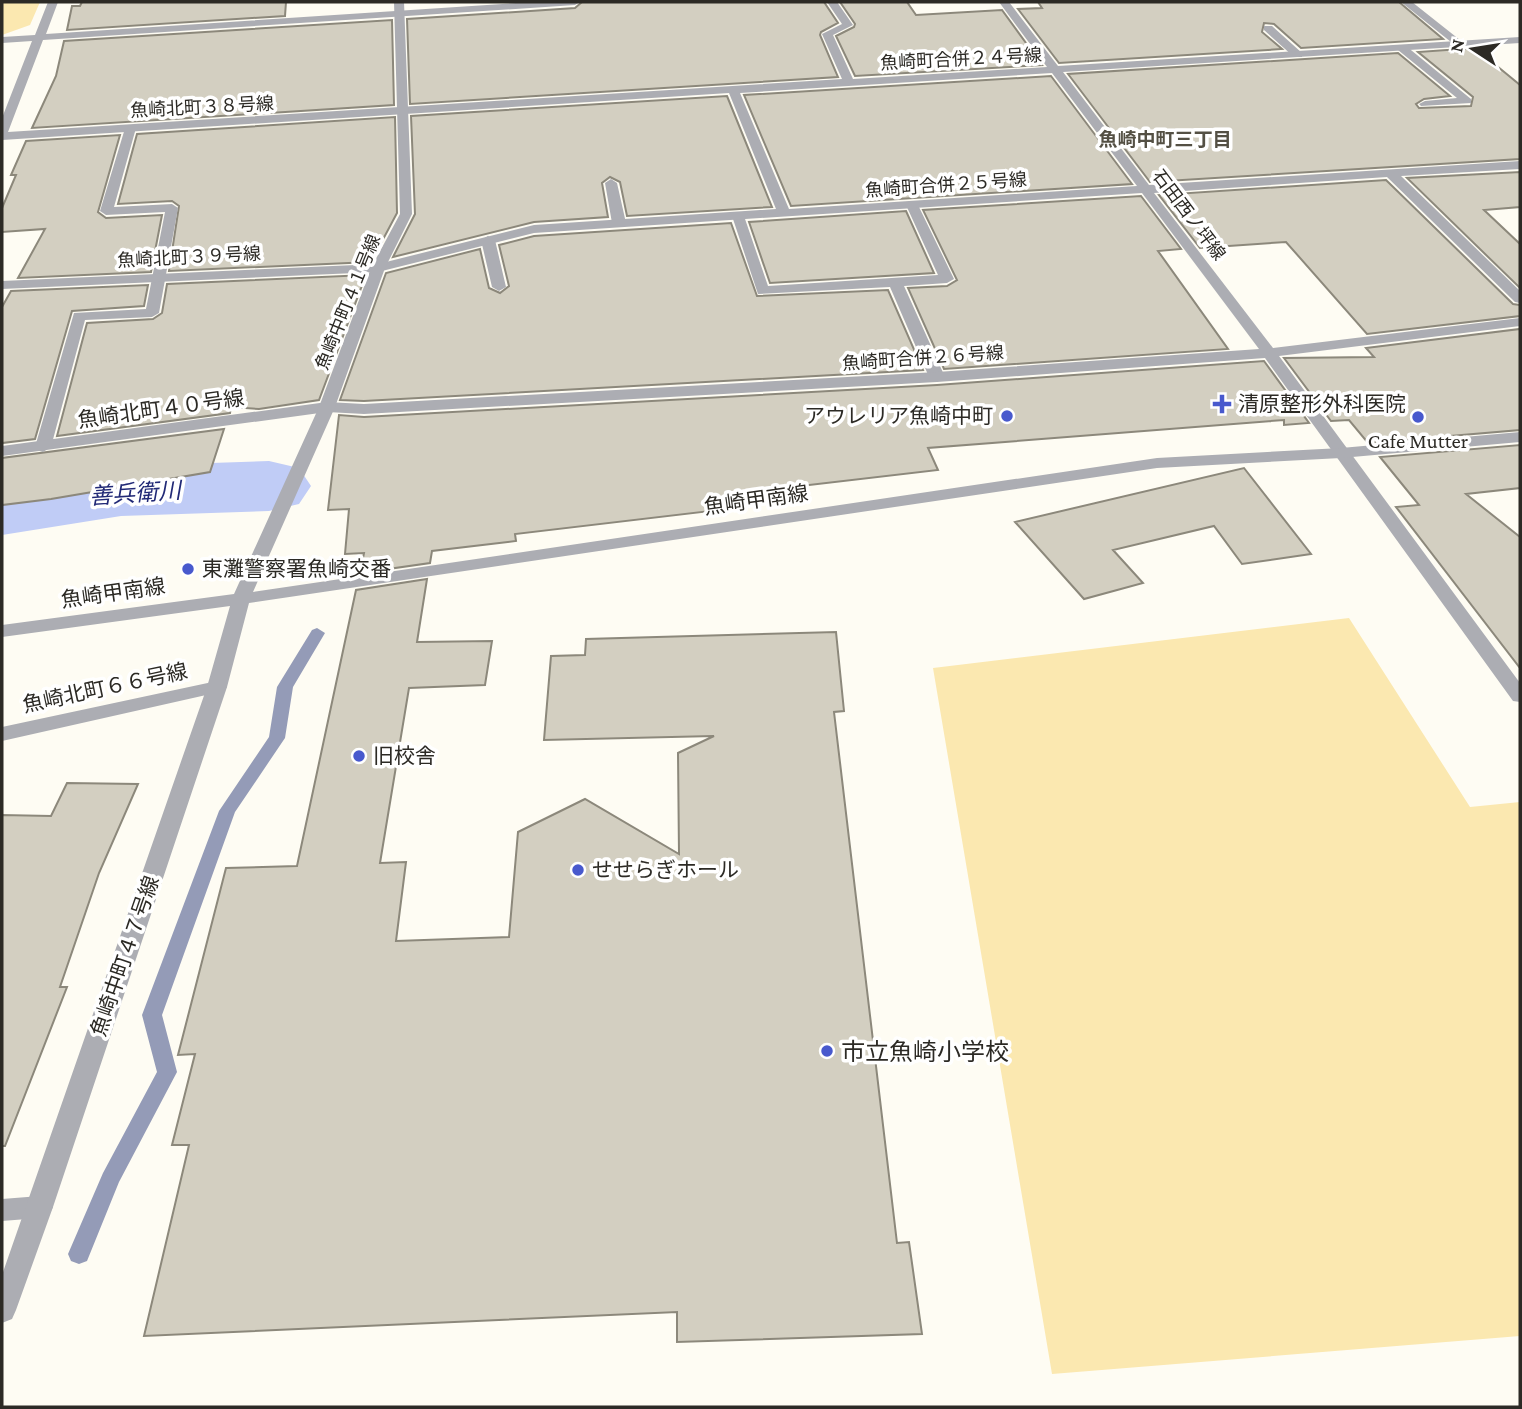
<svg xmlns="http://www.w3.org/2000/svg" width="1522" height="1409" font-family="'Crimson Pro','Noto Sans JP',serif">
<rect width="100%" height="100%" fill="#fefcf3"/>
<!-- green -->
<path fill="#fbe8b0" d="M2,2H40L30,25L2,35Z
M1349,618L1470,807L1520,802V1336L1052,1374L933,668Z"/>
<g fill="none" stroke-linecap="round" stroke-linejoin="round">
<!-- stream -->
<path fill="#949bb7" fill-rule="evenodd" d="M317,628L325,633L293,687L285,738L235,812L162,1015L177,1072L119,1182L87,1261L79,1264L71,1261L68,1254L103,1173L157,1072L142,1015L219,811L269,737L277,687L312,630Z"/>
<!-- river -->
<path fill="#c0ccf6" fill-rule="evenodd" d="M269,461L299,468L311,486L299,504L269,511L121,516L2,535V483L121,466Z"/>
</g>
<!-- building -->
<path fill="#d3cfc1" stroke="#8c887b" stroke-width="2" d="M82,2H286L285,16L67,30L72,6H80Z
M582,2H824L838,23L821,32L820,35L838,77L410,104L407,19L575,8Z
M840,2H907L916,15L1002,10L1042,65L855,76L836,36L854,27L855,24Z
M1038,2H1399L1443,39L1301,48L1274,24L1264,23L1262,32L1282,49L1059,63L1018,9L1042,8Z
M392,20L394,105L32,128L56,76L64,41Z
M1475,48L1520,85V159L1150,182L1068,74L1398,53L1450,96L1424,99L1416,104L1419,108L1471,106L1473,97L1418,52Z
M1051,76L1132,184L791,206L744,95Z
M727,96L772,207L627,216L620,182L610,177L602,183L608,217L534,222L393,257L415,214L411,116Z
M395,117L397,213L371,262L169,271L179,206L172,201L118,204L137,134Z
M120,135L98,212L106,218L162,215L151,272L18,278L45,229L2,232V208L16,175H11L26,141Z
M1520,172V207L1484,210L1520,244V288L1407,178Z
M1386,180L1513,304L1520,305V316L1367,334L1286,242L1200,248L1159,195Z
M1141,196L1181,249L1158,251L1228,349L944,369L908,288L947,286L957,280L923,210Z
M906,211L934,273L770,283L749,222Z
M731,223L757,296L888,290L923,370L364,401L340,400L386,273L480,249L489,288L500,293L509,286L499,245L534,236Z
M366,275L319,400L259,409L231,407L230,413L57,436L87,323L153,319L162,313L167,284Z
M148,285L144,306L72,311L35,439L2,443V307L11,291Z
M1520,329V430L1368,443L1349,420L1331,421L1284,358L1374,357L1366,348Z
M1264,361L1309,423L1284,425V420L928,448L938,470L732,494L736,508L515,534L516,541L432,551L430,563L360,573L364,553L345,554L349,509L328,510L339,415L364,417L937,385Z
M224,429L210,472L51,499L2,505V458Z
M1520,445V488L1466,494L1520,537V668L1396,507L1419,505L1380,457Z
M1244,468L1311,554L1242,564L1214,526L1113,550L1143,583L1084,599L1015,522Z
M427,579L417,642L492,641L485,685L409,688L380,863L406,862L396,941L509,937L518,832L585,799L679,854L678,753L714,736L544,740L551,656L585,655L586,639L836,632L844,711L834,712L897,1243L909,1242L922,1334L677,1342V1312L144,1336L189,1145H172L195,1054L178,1055L226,868L297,866L356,590Z
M67,783L138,784L99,873L60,987H67L5,1146H2V815L51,816Z"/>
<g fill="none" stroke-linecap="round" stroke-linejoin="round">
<!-- service -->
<path fill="#acadb3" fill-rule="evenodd" d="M1401,2H1412L1465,44L1456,46Z
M1264,26H1272L1302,53V57H1294L1264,30Z
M1398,46H1406L1471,99V103L1421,106L1419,104L1425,101L1457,98L1398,50Z
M126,125L136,128L114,207L172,204L178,208L159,313L152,317L85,320L51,447L43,452L37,450L35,447L74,313L146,309L165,212L106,215L100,211Z
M611,179L617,183L626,223L619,227L612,223L605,183Z
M912,201L918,205L954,279L947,283L904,286L945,377L937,382L929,377L890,287L758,294L732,216L738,212L744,216L768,286L938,275L906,205Z
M488,236L495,240L506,287L499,291L492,287L481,240Z"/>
<!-- minor -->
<path fill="#acadb3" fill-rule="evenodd" d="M48,2H58L46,34L532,2H580L575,5L43,40L8,132L842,79L822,34L842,24L827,2H837L853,25L833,35L853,79L1047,67L999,2H1009L1058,66L1520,37V43L1063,72L1149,185L1520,161V169L1401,176L1520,291V303L1515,302L1387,177L1154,193L1273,348L1520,318V326L1279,356L1520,683V702L1513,701L1265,358L937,382L364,414L327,412L2,456V446L327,402L364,404L937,372L1259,349L1142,193L534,233L378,272L2,289V281L378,264L534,225L776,209L729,93L2,140V118L32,41L2,43V37L35,35ZM1052,73L1137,186L789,209L740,93Z
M217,681L224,683L227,687L224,691L2,741V727Z
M40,1196L49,1199L53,1207L49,1215L40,1218L2,1221V1199Z"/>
<!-- tertiary -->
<path fill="#acadb3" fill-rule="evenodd" d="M394,2H404L412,214L385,268L335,407L253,592L1157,458L1341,448L1520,432V442L1341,458L1157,468L249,603L227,687L53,1207L16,1310L12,1319L2,1323V1275L207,687L230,606L2,637V625L234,594L319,407L371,268L400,214Z"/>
</g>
<!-- markers -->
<g fill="#4859cd" stroke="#fff" stroke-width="2.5">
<path d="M1218.5 393.5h7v7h7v7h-7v7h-7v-7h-7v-7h7z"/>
<circle cx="1007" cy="416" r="7"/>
<circle cx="1418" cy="417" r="7"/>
<circle cx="188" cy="569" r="7"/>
<circle cx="359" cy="756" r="7"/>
<circle cx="578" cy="870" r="7"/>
<circle cx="827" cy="1051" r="7"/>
</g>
<g text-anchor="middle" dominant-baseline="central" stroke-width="7" stroke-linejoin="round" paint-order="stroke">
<!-- far-street labels -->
<g font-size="18" fill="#2c2a25" stroke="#fff">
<text transform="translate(961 59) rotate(-3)">魚崎町合併２４号線</text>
<text transform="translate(202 107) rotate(-3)">魚崎北町３８号線</text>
<text transform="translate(946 185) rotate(-4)">魚崎町合併２５号線</text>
<text transform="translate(1189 215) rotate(53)">石田西ノ坪線</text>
<text transform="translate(189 257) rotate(-3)">魚崎北町３９号線</text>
<text transform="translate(348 302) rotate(-68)">魚崎中町４１号線</text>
<text transform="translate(923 358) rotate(-4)">魚崎町合併２６号線</text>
</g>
<!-- far-neighbourhood labels -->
<g font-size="19" font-weight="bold" fill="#545044" stroke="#fff">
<text x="1165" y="139">魚崎中町三丁目</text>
</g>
<!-- poi labels -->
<g font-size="21" fill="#2c2a25" stroke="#fff" text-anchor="start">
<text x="1238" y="404">清原整形外科医院</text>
<text x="993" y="416" text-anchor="end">アウレリア魚崎中町</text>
<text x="1418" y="441" text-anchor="middle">Cafe Mutter</text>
<text x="202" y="569">東灘警察署魚崎交番</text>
<text x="373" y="756">旧校舎</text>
<text x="592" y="870">せせらぎホール</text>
</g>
<!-- street labels -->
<g font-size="21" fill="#2c2a25" stroke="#fff">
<text transform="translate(161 409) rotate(-8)">魚崎北町４０号線</text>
<text transform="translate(756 500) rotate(-8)">魚崎甲南線</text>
<text transform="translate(113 593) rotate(-8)">魚崎甲南線</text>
<text transform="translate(105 688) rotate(-12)">魚崎北町６６号線</text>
<text transform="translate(125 956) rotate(-71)">魚崎中町４７号線</text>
</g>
<!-- water labels -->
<g font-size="23" font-style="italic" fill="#212976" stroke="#fff">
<text transform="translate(135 493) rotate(-4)">善兵衛川</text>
</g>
<!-- near-poi labels -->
<g font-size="24" fill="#2c2a25" stroke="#fff" text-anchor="start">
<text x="841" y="1051">市立魚崎小学校</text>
</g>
</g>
<!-- border -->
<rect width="1522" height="1409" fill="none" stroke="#2c2a25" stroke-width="7"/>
<!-- north arrow -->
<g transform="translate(1473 49) rotate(282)" stroke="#ffffff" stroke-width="5" paint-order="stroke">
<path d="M0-5L12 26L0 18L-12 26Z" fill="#2c2a25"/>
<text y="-10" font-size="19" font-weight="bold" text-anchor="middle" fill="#2c2a25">N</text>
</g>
</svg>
